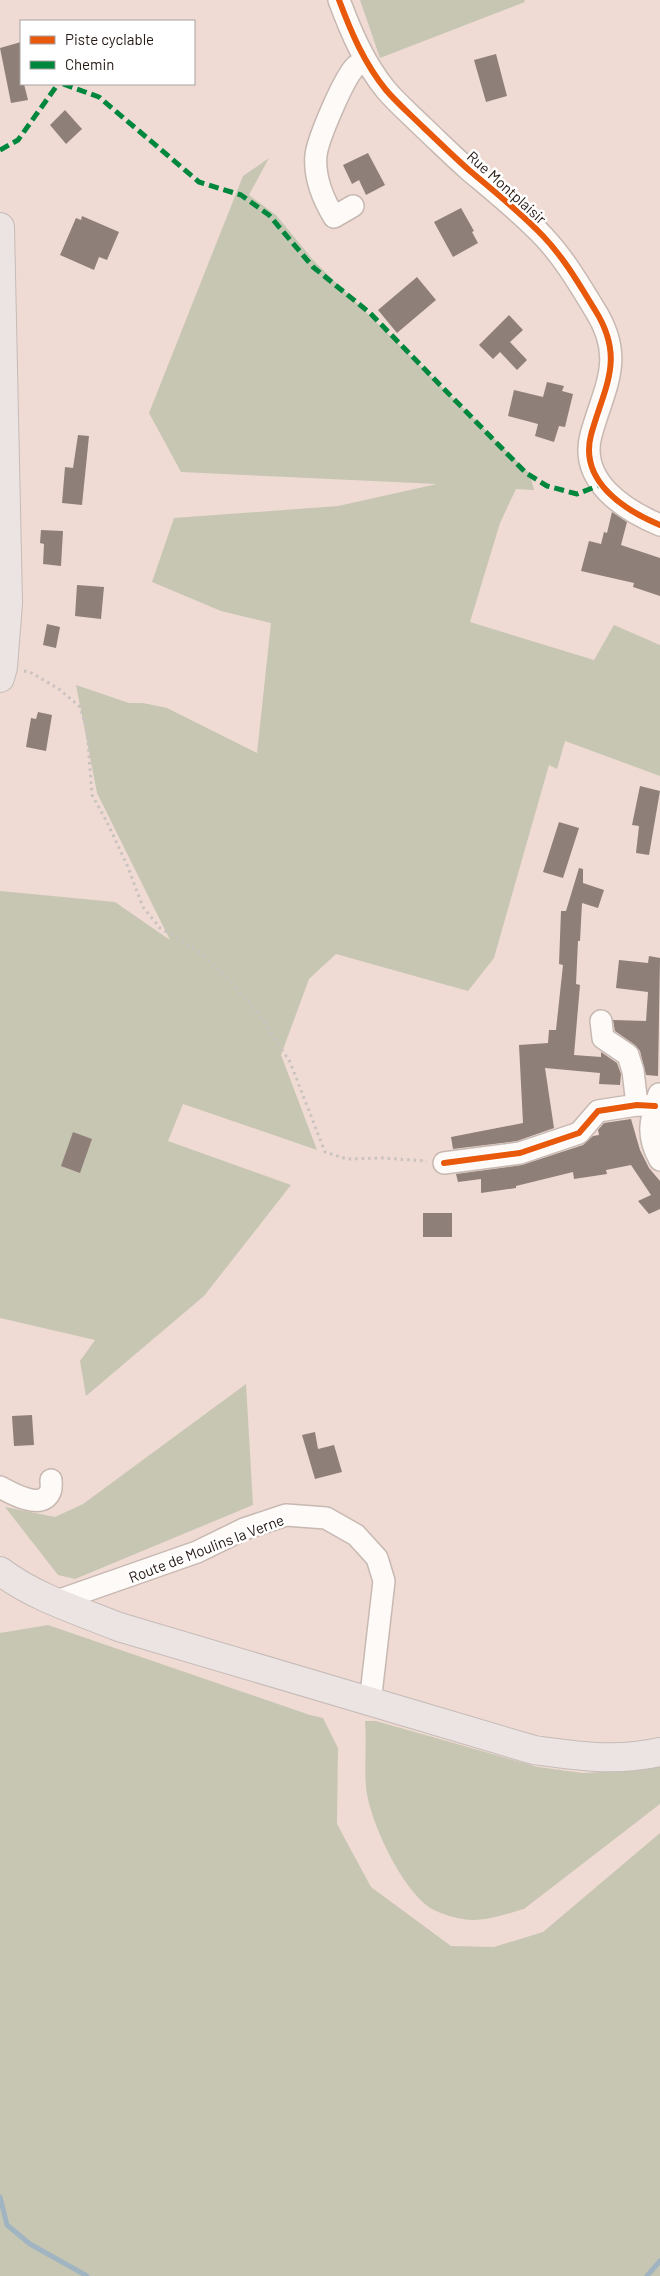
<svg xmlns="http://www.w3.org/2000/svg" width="660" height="2276" font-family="Barlow,sans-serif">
<rect width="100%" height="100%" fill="#efdbd3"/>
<!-- green -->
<path fill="#c7c6b3" d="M360,0H524L525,2L380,58Z
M269,158L249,195L276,215L314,261L530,474L534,490L516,489L500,523L470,622L594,660L614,625L660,645V776L565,741L557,769L549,765L494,958L468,991L336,954L309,979L281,1055L317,1150L183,1104L168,1141L291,1185L204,1296L86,1396L80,1361L95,1340L0,1318V891L115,902L170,940L97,793L76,685L129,703H143L167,708L257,753L271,623L221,611L152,582L174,518L338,506L437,484L181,472L149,413L243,176Z
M246,1384L253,1505L75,1579L58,1575L5,1507L55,1517L83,1504Z
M48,1625L310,1715L323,1718L338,1748L337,1824L371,1887L451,1946L494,1947L543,1932L660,1833V2276H0V1633Z
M365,1721H376L538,1767L583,1773L620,1771L660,1764V1804L524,1909C506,1914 482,1923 463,1919C455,1918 442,1914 434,1910C404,1895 368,1819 366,1786C364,1764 367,1743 365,1721Z"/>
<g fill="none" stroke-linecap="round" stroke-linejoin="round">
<!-- stream -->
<path stroke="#a0b5c1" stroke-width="5" d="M0,2197L7,2225L30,2244L87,2276
M647,2276L660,2261"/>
</g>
<!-- building -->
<path fill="#8e7f79" d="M21,42V84H24L28,100L11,103L0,48Z
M496,54L507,96L486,102L474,60Z
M65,110L82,129L66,144L50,125Z
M368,153L385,185L366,195L359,180L352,184L343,165Z
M461,208L474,231L472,232L478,243L453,257L434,222Z
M82,216L119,232L107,260L99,257L94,270L60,255L76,218L81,220Z
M417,277L436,300L397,333L378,310Z
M509,315L523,330L510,342L527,360L517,370L500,352L493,359L479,345Z
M547,382L564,386L562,391L573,394L565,427L559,426L554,442L535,436L538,424L508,416L514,390L543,397Z
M78,435L89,436L82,505L62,503L65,467L73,468Z
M612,512L627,522L621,545L660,558V596L633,587L634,583L581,571L589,541L601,544L604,532L607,533Z
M41,530L63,531L61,566L43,564L44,544L40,543Z
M77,585L104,587L101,619L75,616Z
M47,624L60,627L56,648L43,645Z
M38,712L52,715L46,751L26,747L31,718L36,719Z
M640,786L660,791L649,855L636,853L639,826L632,825Z
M559,822L579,828L563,878L543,872Z
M579,868L583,869V883L604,890L598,908L582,903L580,941H578L576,984L580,985L574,1055L601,1057V1052L617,1063L621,1074L620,1085L599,1084L600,1073L545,1068L554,1128L557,1127L517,1141L453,1149L451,1137L523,1123L519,1045L548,1043L549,1030H556L563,965L559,964L561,911H566Z
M649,956L660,958L658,1076L646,1075L640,1051L635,1045L615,1031L613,1020L646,1021L648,992L616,988L619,960L648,963Z
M631,1119L640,1150L649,1168L660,1181V1209L649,1214L638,1201L651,1195L631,1165L606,1170L607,1174L574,1179L573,1172L516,1186V1188L481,1193V1179L458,1182L456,1174L522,1165L583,1145L593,1136L599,1135L598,1130L604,1123Z
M73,1132L92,1139L80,1173L61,1166Z
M423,1213H452V1237H423Z
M32,1415L34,1445L14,1446L12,1416Z
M315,1432L318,1449L334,1445L342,1472L315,1479L302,1435Z"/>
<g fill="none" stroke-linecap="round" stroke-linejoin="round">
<!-- minor casing -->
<g stroke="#c7b8b2" stroke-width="24">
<path id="minor" d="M339,0C351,32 364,63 386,90C397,103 411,115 423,127C439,142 454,157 470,171C495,192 521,213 543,236C564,258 579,284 595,310C626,359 604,387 591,435C579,481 624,510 660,525
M353,206L334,217C323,199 314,176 316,155C318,139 344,77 356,66C358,64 363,63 366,61
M601,1021L603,1038L628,1055L633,1071L637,1105
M659,1094C650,1120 646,1136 660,1160
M444,1163L520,1153L579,1133L598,1111L637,1105L655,1106
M0,1487C11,1493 42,1511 50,1492C52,1489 51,1484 51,1480
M57,1601L197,1552L244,1529L286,1515L326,1518L356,1535L377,1558L384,1581L370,1703"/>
</g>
<!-- major casing -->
<g stroke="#c5bbb7" stroke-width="30">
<path id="major" d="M0,227L8,603L3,667L0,678
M0,1571C34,1597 79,1611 119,1627L534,1750C579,1756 616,1762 660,1752"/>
</g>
<!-- path -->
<path stroke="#c9c2c0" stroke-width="3" stroke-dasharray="2.5 4" stroke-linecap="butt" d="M24,671L30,672L59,689L80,707L87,730L92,795L107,822L127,865L143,907L160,928L195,949L227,977L262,1019L290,1062L325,1152L347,1159L382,1158L427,1161"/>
<!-- minor -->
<use href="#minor" stroke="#fdfaf8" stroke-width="21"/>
<!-- major -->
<use href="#major" stroke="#ece3e3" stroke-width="28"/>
<!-- quiet -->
<path stroke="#00873e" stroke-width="5" stroke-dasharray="10 5" stroke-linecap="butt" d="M63,84L99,97L199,182L241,195L269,215L313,267L370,313L526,473L547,486L577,494L600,485
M0,150L18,140L58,84"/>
<!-- cycleway casing -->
<g stroke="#fff" stroke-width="9">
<path id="cycleway" d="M339,0C351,32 364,63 386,90C397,103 411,115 423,127C439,142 454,157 470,171C495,192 521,213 543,236C564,258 579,284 595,310C626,359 604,387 591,435C579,481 624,510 660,525
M444,1163L520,1153L579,1133L598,1111L637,1105L655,1106"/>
</g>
<!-- cycleway -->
<use href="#cycleway" stroke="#e8590c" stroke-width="6"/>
</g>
<g text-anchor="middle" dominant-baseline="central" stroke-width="5" stroke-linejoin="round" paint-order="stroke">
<!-- street labels -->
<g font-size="15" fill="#251813" stroke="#fff">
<text transform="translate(507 187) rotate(42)">Rue Montplaisir</text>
<text transform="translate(206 1548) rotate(-21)">Route de Moulins la Verne</text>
</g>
</g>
<!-- legend -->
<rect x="20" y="20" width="175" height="65" fill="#ffffff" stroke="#a8a3a1"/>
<rect x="30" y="36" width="25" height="8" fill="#e8590c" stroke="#a8a3a1"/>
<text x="65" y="45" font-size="15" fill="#251813">Piste cyclable</text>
<rect x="30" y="61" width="25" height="8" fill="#00873e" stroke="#a8a3a1"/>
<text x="65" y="70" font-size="15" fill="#251813">Chemin</text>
</svg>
